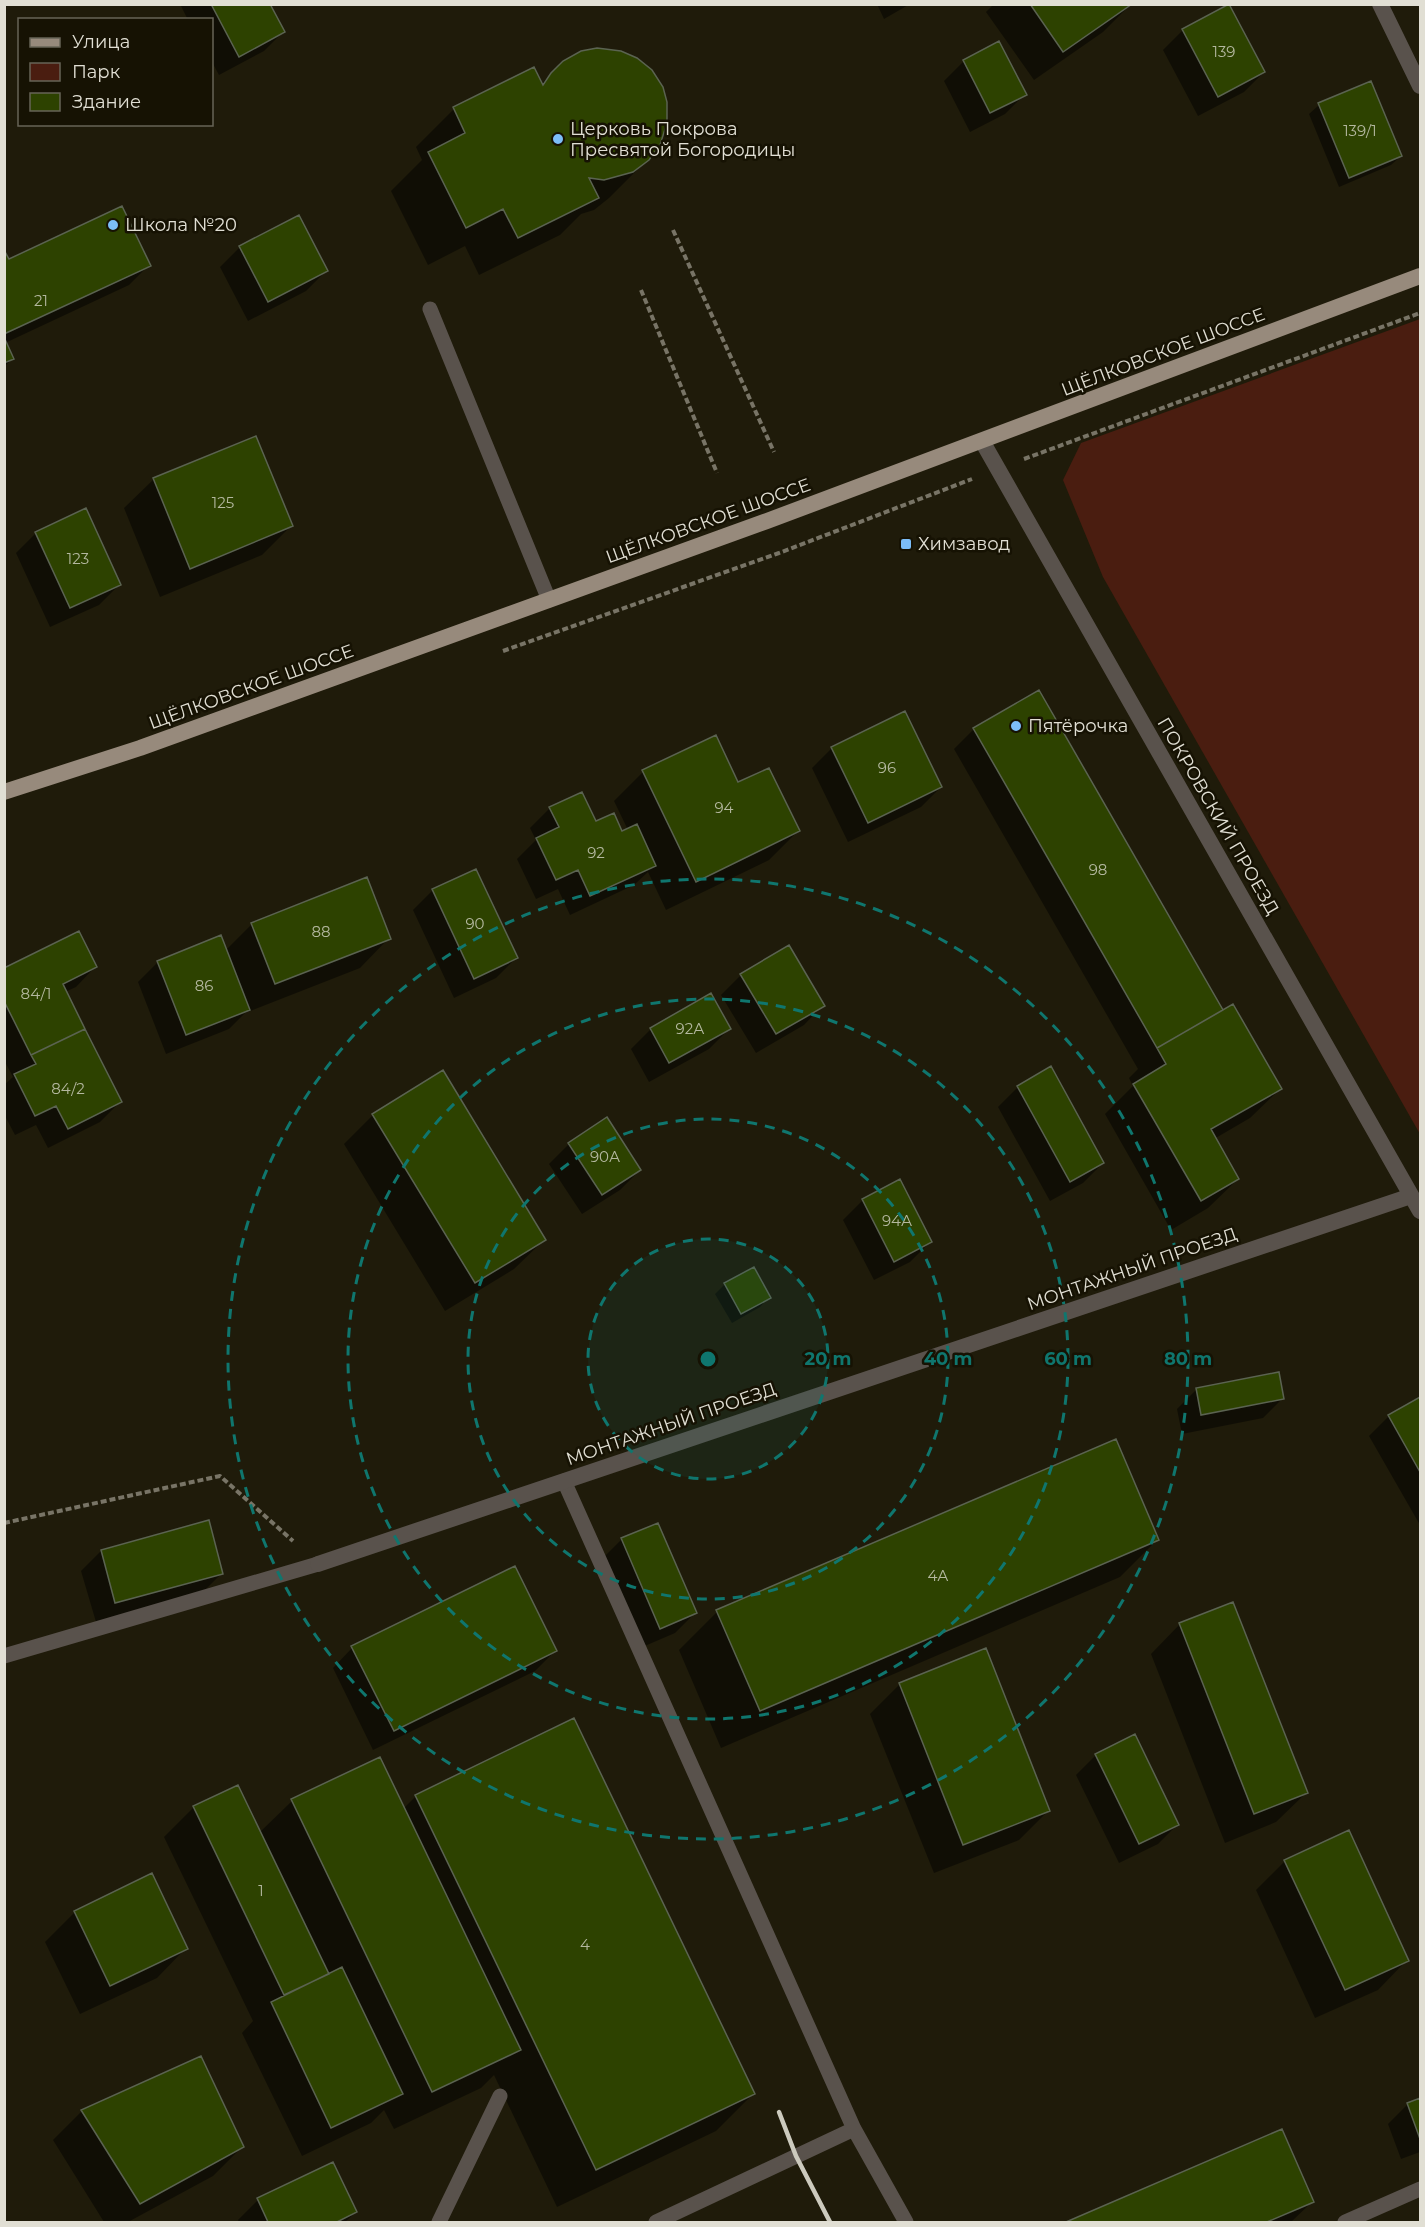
<svg xmlns="http://www.w3.org/2000/svg" width="1425" height="2227" font-family="Montserrat,sans-serif">
<rect width="100%" height="100%" fill="#1f1b0a"/>
<!-- green -->
<path fill="#4a1d10" d="M1420,319V1134L1103,577L1063,480L1081,443Z"/>
<!-- shadow -->
<path fill="#0007" d="M180,4H269L283,32L264,51L219,75L212,62V20H188Z
M877,4H910L884,19Z
M994,4H1131L1103,32L1034,80L986,12Z
M1183,30L1264,72L1244,92L1198,116L1163,50Z
M964,61L1025,94L1005,114L970,132L944,81Z
M564,62L648,159L609,198L594,210L581,214L560,235L479,275L465,246L428,265L391,191L422,160L416,147L454,109L534,69L541,84Z
M1319,105L1401,156L1391,165L1339,187L1309,114Z
M240,247L326,271L306,291L248,321L220,267Z
M4,253L8,261L149,265L129,285L5,343L13,358L4,367Z
M154,479L291,526L262,555L160,597L124,508Z
M36,533L119,585L99,605L50,627L16,553Z
M1038,692L1222,1012L1280,1089L1250,1118L1214,1139L1238,1179L1208,1208L1171,1230L1105,1114L1133,1086L1129,1078L1138,1069L954,749L974,729Z
M832,748L941,787L921,807L848,842L812,768Z
M643,772L738,784L798,831L769,860L666,910L648,872L634,885L570,915L558,889L536,899L517,859L536,840L530,828L550,808L622,833L628,830L614,801Z
M433,890L516,958L496,978L454,998L413,910Z
M252,924L389,938L360,968L245,1013L229,1029L166,1054L138,982L158,962L225,951Z
M95,967L76,987L65,992L120,1102L100,1122L48,1148L36,1125L15,1135L4,1114V1085L13,1077L4,1060V969Z
M741,975L823,1005L804,1025L756,1053L721,995Z
M651,1029H729L709,1049L649,1082L631,1049Z
M1018,1087L1103,1163L1083,1183L1050,1201L998,1107Z
M373,1115L544,1240L514,1269L445,1311L344,1144Z
M569,1144L640,1170L620,1190L582,1214L549,1164Z
M863,1200L930,1242L910,1262L874,1280L843,1220Z
M725,1284L769,1297L760,1307L732,1323L715,1294Z
M1197,1389L1283,1398L1263,1418L1182,1434L1177,1409Z
M1420,1399V1525L1369,1436L1389,1416Z
M622,1539L695,1613L675,1633L640,1648L602,1559Z
M1158,1539L1120,1577L721,1748L679,1650L717,1612Z
M101,1551L222,1573L202,1593L96,1622L81,1571Z
M1180,1624L1306,1793L1276,1822L1225,1843L1151,1654Z
M352,1648L555,1651L535,1671L373,1750L333,1668Z
M985,1650L1049,1810L1019,1840L934,1873L870,1714L900,1684Z
M1134,1736L1177,1825L1158,1844L1119,1863L1076,1775L1096,1755Z
M379,1759L403,1809L416,1796L754,2093L716,2131L557,2207L494,2075L481,2088L394,2129L384,2110L371,2123L302,2156L242,2033L253,2021L164,1837L194,1807L237,1787L259,1833L292,1801Z
M1285,1861L1407,1960L1378,1990L1315,2018L1256,1890Z
M75,1912L186,1948L157,1978L80,2014L45,1942Z
M1420,2100V2152L1401,2159L1388,2124L1408,2104Z
M82,2111L242,2147L213,2176L128,2222H104L53,2140Z
M1281,2131L1312,2202L1291,2222H1069Z
M332,2164L356,2212L345,2222H239L238,2220L258,2200Z"/>
<!-- building -->
<path fill="#2d4200" stroke="#5b6351" stroke-width="1.5" d="M211,4H270L285,32L239,57Z
M1030,4H1132L1063,52Z
M1229,4L1265,72L1218,97L1182,29Z
M999,41L1027,95L990,113L963,60Z
M597,48L621,51L637,58L652,70L663,87L667,102V123L660,145L649,160L633,172L604,180L589,178L599,198L518,238L503,209L466,228L428,152L465,133L453,107L534,67L543,85L551,73L563,61L581,51Z
M1371,81L1402,156L1349,178L1318,103Z
M122,206L151,266L4,334V250L9,259Z
M299,215L328,271L268,302L239,246Z
M4,337L14,359L4,363Z
M256,436L293,526L190,569L153,478Z
M86,508L121,585L70,608L35,532Z
M1039,690L1223,1010L1157,1048L973,728Z
M905,711L942,787L868,823L831,747Z
M716,735L738,782L769,768L800,831L696,882L642,770Z
M582,792L596,821L614,813L622,831L637,824L656,866L590,896L578,870L556,880L536,838L559,827L549,807Z
M476,869L518,958L474,979L432,889Z
M367,877L391,939L275,984L251,923Z
M79,931L97,967L63,984L85,1029L31,1055L4,1001V968Z
M221,935L250,1010L186,1035L157,961Z
M789,945L825,1006L776,1034L740,974Z
M711,993L731,1029L669,1063L650,1028Z
M1233,1004L1282,1089L1211,1129L1239,1179L1201,1201L1133,1084L1166,1064L1157,1048Z
M85,1029L122,1102L68,1129L56,1106L35,1116L14,1074L36,1064L31,1055Z
M1051,1066L1104,1163L1070,1182L1017,1086Z
M443,1070L546,1240L475,1283L372,1114Z
M607,1117L641,1170L602,1195L568,1143Z
M900,1179L932,1242L894,1262L862,1199Z
M754,1267L771,1298L741,1314L724,1283Z
M1279,1372L1284,1399L1201,1415L1196,1388Z
M1420,1397V1472L1388,1415Z
M1116,1439L1159,1540L760,1711L716,1610Z
M209,1520L223,1574L115,1603L101,1550Z
M658,1523L697,1613L660,1629L621,1538Z
M515,1566L557,1651L394,1731L351,1646Z
M1233,1602L1308,1793L1254,1814L1179,1623Z
M986,1648L1050,1811L963,1845L899,1683Z
M574,1718L755,2094L596,2170L415,1795Z
M1135,1734L1179,1825L1139,1844L1095,1754Z
M380,1757L521,2050L432,2092L291,1799Z
M238,1785L329,1974L284,1995L193,1806Z
M1349,1830L1409,1961L1345,1990L1284,1860Z
M152,1873L188,1949L110,1986L74,1911Z
M342,1967L403,2094L331,2128L271,2002Z
M201,2056L244,2147L140,2204L81,2110Z
M1420,2098V2139L1407,2103Z
M1282,2129L1314,2202L1267,2222H1066Z
M333,2162L357,2212L337,2222H268L257,2198Z"/>
<g fill="none" stroke-linecap="round" stroke-linejoin="round">
<!-- path -->
<path stroke="#787466" stroke-width="4" stroke-dasharray="6 3" stroke-linecap="butt" d="M673,230L774,452
M641,290L717,473
M1024,459L1420,313
M503,651L779,553L972,479
M4,1523L220,1476L293,1541"/>
<!-- service -->
<path stroke="#59524c" stroke-width="15" d="M430,309L549,600
M564,1481L854,2129L906,2222
M4,1656L318,1564
M439,2222L500,2096
M656,2222L854,2129
M1345,2222L1420,2189"/>
<!-- minor -->
<path stroke="#59524c" stroke-width="16" d="M1380,4L1420,86
M982,441L1420,1211
M318,1564L1411,1196"/>
<!-- primary -->
<path stroke="#978a7c" stroke-width="16" d="M4,792L140,748L767,521L1420,276"/>
<!-- rail -->
<path stroke="#cccabe" stroke-width="4.5" d="M779,2112L796,2156L830,2222"/>
</g>
<!-- distance rings -->
<circle cx="708" cy="1359" r="120" fill="#0f766e" fill-opacity=".12"/>
<g fill="none" stroke="#0f766e" stroke-width="3" stroke-dasharray="10 8">
<circle cx="708" cy="1359" r="120"/>
<circle cx="708" cy="1359" r="240"/>
<circle cx="708" cy="1359" r="360"/>
<circle cx="708" cy="1359" r="480"/>
</g>
<!-- markers -->
<g fill="#7cbef9" stroke="#161203" stroke-width="2">
<circle cx="558" cy="139" r="6"/>
<circle cx="113" cy="225" r="6"/>
<rect x="900" y="538" width="12" height="12" rx="3"/>
<circle cx="1016" cy="726" r="6"/>
</g>
<g text-anchor="middle" dominant-baseline="central" stroke-width="5" stroke-linejoin="round" paint-order="stroke">
<!-- number labels -->
<g font-size="15" fill="#b4b89f">
<text x="1224" y="51">139</text>
<text x="1360" y="130">139/1</text>
<text x="41" y="300">21</text>
<text x="223" y="502">125</text>
<text x="78" y="558">123</text>
<text x="887" y="767">96</text>
<text x="724" y="807">94</text>
<text x="596" y="852">92</text>
<text x="1098" y="869">98</text>
<text x="475" y="923">90</text>
<text x="321" y="931">88</text>
<text x="204" y="985">86</text>
<text x="36" y="993">84/1</text>
<text x="690" y="1028">92А</text>
<text x="68" y="1088">84/2</text>
<text x="605" y="1156">90А</text>
<text x="897" y="1220">94А</text>
<text x="938" y="1575">4А</text>
<text x="261" y="1890">1</text>
<text x="585" y="1944">4</text>
</g>
<!-- poi labels -->
<g font-size="18" fill="#e1dfd4" stroke="#161203" text-anchor="start">
<text x="570" y="129">Церковь Покрова<tspan x="570" dy="21">Пресвятой Богородицы</tspan></text>
<text x="125" y="225">Школа №20</text>
<text x="918" y="544">Химзавод</text>
<text x="1028" y="726">Пятёрочка</text>
</g>
<!-- street labels -->
<g font-size="18" fill="#e1dfd4" stroke="#161203">
<text transform="translate(1163 352) rotate(-21)">ЩЁЛКОВСКОЕ ШОССЕ</text>
<text transform="translate(708 521) rotate(-20)">ЩЁЛКОВСКОЕ ШОССЕ</text>
<text transform="translate(251 687) rotate(-20)">ЩЁЛКОВСКОЕ ШОССЕ</text>
<text transform="translate(1218 816) rotate(60)">ПОКРОВСКИЙ ПРОЕЗД</text>
<text transform="translate(1132 1269) rotate(-19)">МОНТАЖНЫЙ ПРОЕЗД</text>
<text transform="translate(671 1424) rotate(-19)">МОНТАЖНЫЙ ПРОЕЗД</text>
</g>
</g>
<circle cx="708" cy="1359" r="9" fill="#0f766e" stroke="#161203" stroke-width="3"/>
<g font-size="18" text-anchor="middle" font-weight="bold" fill="#0f766e" stroke="#161203" stroke-width="5" stroke-linejoin="round" paint-order="stroke">
<text x="828" y="1365">20 m</text>
<text x="948" y="1365">40 m</text>
<text x="1068" y="1365">60 m</text>
<text x="1188" y="1365">80 m</text>
</g>
<!-- border -->
<rect width="1425" height="2227" fill="none" stroke="#e1dfd4" stroke-width="12"/>
<!-- legend -->
<rect x="18" y="18" width="195" height="108" fill="#161203" stroke="#676457" stroke-width="1.5"/>
<rect x="30" y="38" width="30" height="9" fill="#978a7c" stroke="#676457" stroke-width="1.5"/>
<text x="72" y="48" font-size="18" fill="#e1dfd4">Улица</text>
<rect x="30" y="63" width="30" height="18" fill="#4a1d10" stroke="#676457" stroke-width="1.5"/>
<text x="72" y="78" font-size="18" fill="#e1dfd4">Парк</text>
<rect x="30" y="93" width="30" height="18" fill="#2d4200" stroke="#676457" stroke-width="1.5"/>
<text x="72" y="108" font-size="18" fill="#e1dfd4">Здание</text>
</svg>
